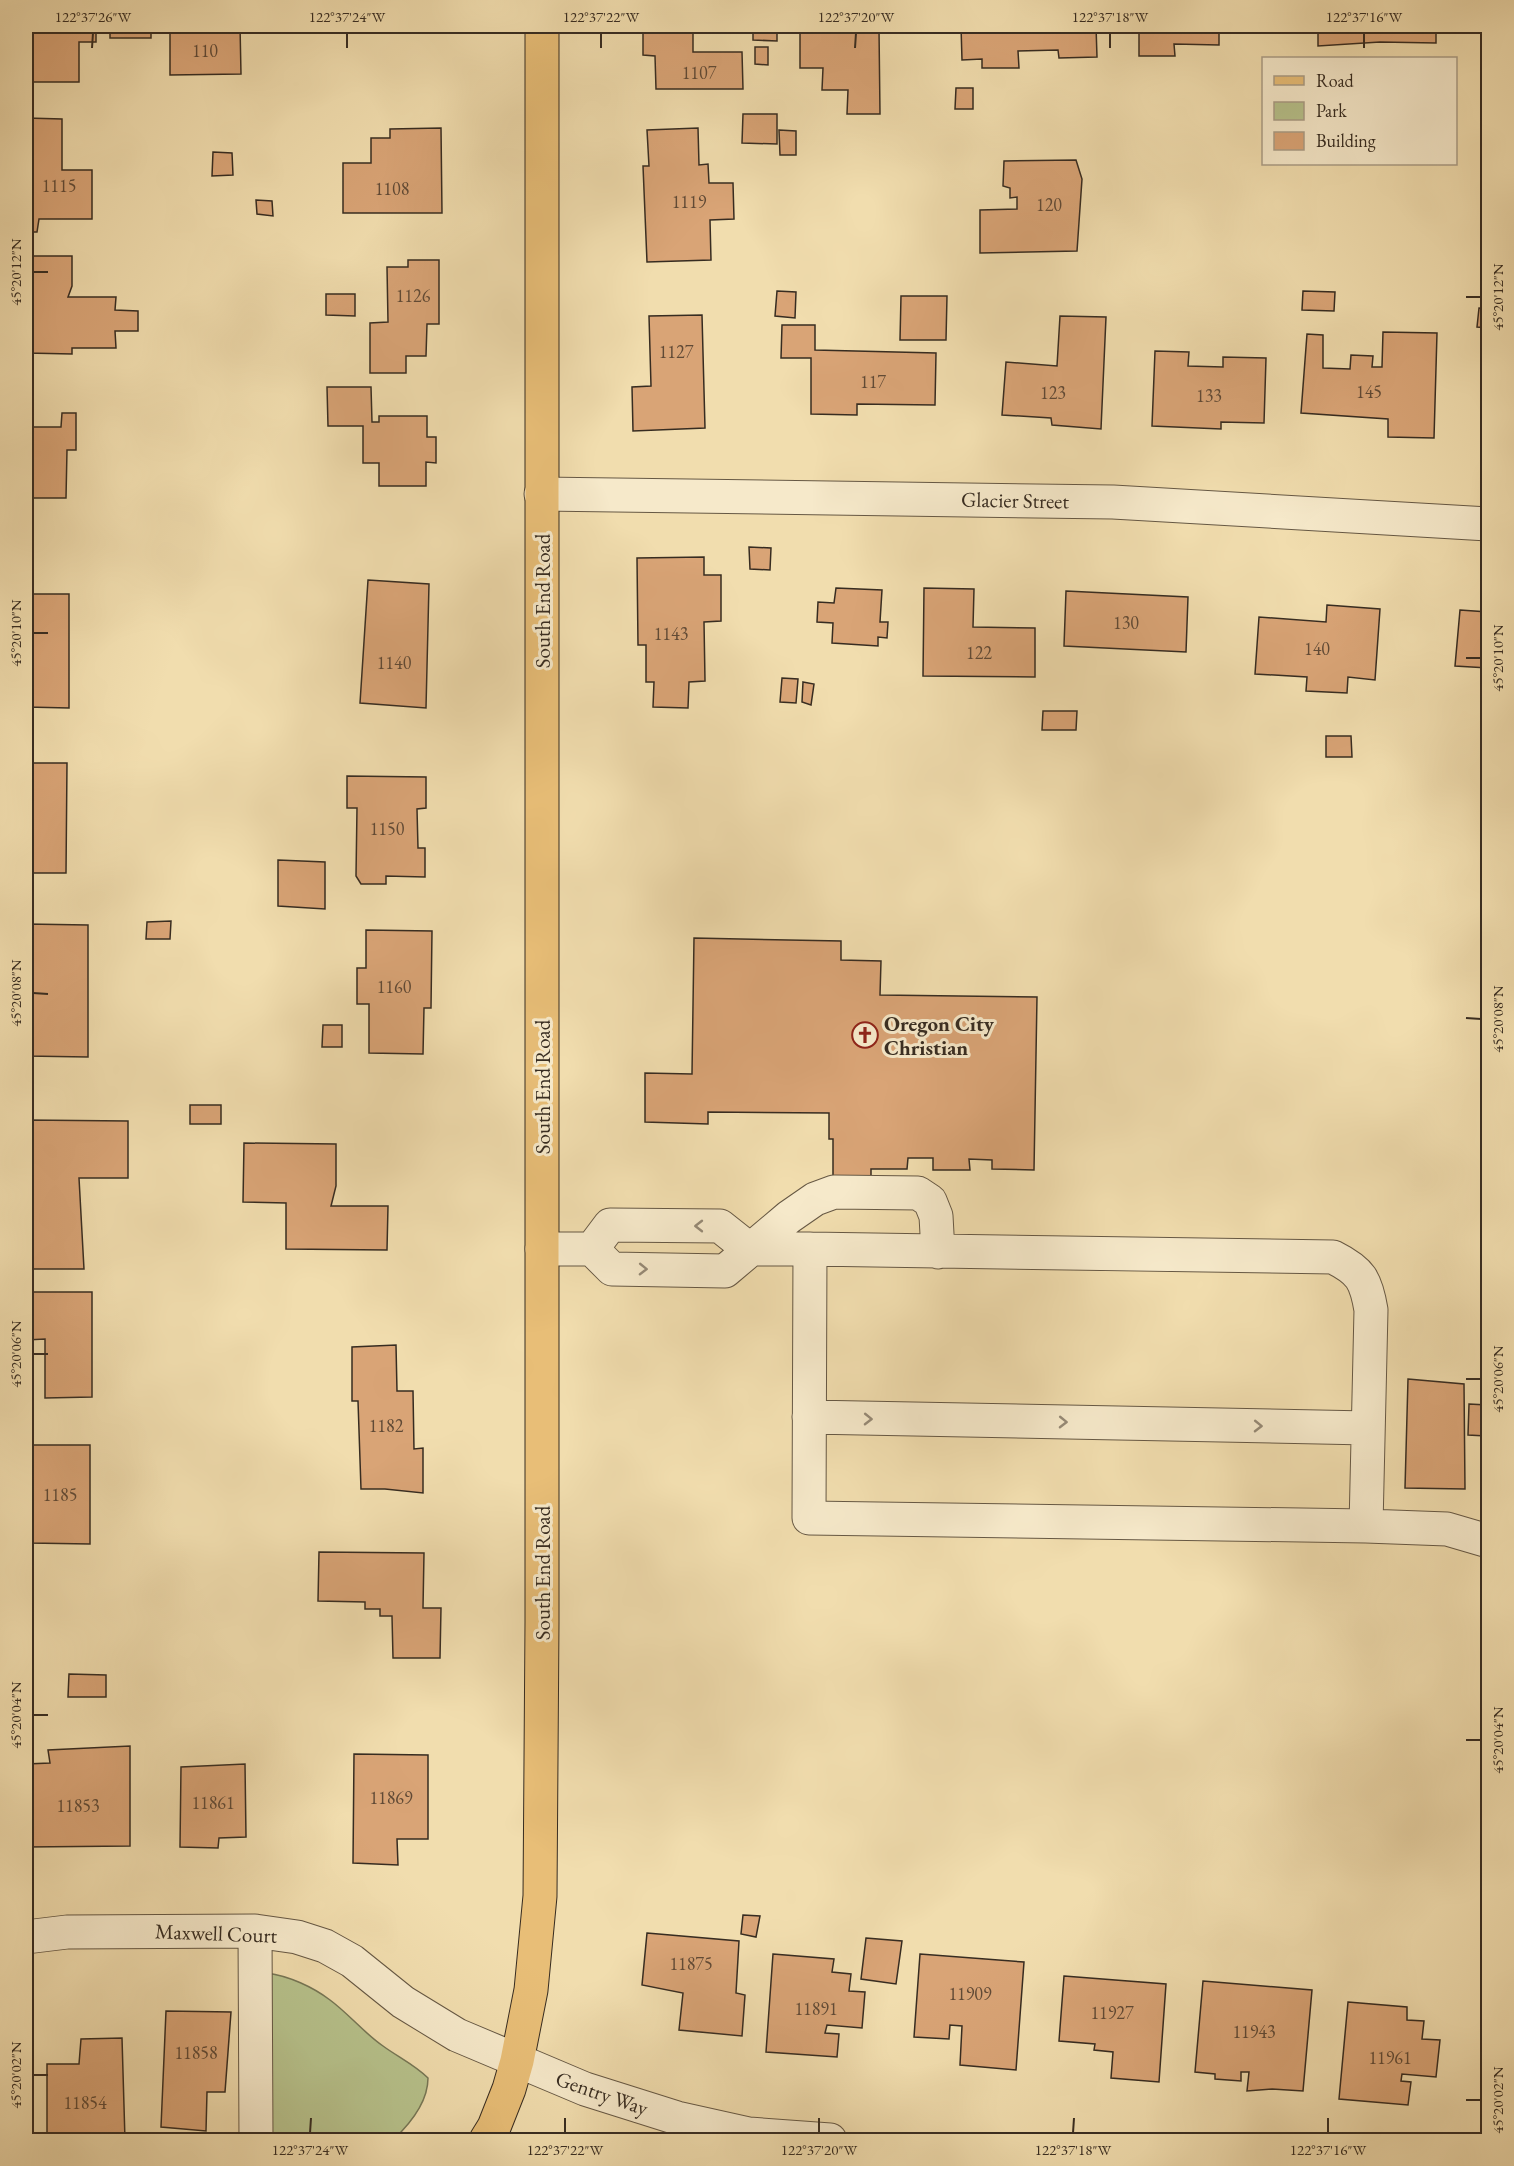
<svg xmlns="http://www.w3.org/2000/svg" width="1514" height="2166" font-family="'EB Garamond',serif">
<rect width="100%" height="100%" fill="#f1ddae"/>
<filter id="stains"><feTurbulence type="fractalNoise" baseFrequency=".00333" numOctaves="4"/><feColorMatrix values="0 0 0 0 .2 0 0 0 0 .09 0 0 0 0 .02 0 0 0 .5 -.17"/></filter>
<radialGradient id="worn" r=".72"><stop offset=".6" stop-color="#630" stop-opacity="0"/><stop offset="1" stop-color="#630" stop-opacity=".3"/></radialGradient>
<!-- green -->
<path fill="#b7c28c" stroke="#777756" stroke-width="1.5" d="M267,1973C289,1976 313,1987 330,2000C349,2014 364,2033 383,2046C398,2057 415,2065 428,2078C428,2102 410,2124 393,2140H266Z"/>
<!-- building -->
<path fill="#d9a476" stroke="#372c21" stroke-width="1.5" d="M26,26H96V42H79V82H26Z
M110,26H151V38H110Z
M170,26H240L241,74L170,75Z
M643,26H693V52H742L743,89H656L655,56L643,55Z
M716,26H730V31H716Z
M753,26H777V41L753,40Z
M800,26H849V29H879L880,114H847L848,90H822L823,68H800Z
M961,26H1096L1097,57L1059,58L1058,50L1018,51L1019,68H982V59L962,60Z
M1139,26H1219V45L1174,44L1175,56H1139Z
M1318,26H1436V43L1380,42L1318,46Z
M755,47H768V65L755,64Z
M956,88H973V109H955Z
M743,114H777V144L742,143Z
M26,118L62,119V170H92V219H39L37,232H26Z
M441,128L442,213H343V163H371V138H390V129Z
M698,128L699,165L708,164L709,183H733L734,219L710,220L711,260L647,262L643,166H649L647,130Z
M779,130L796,131V155H780Z
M213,152L232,153L233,175L212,176Z
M1076,160L1082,179L1077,251L980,253V210L1017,209V197L1010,198V188L1003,186L1004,161Z
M256,200L272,201L273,216L257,214Z
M26,256H72V286L68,297H116L115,310L138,311V331H115L116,348H72V354L26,353Z
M408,260H439V324H427L426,356H406V373H370V323L388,322L387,267H408Z
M777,291L796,292L795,318L775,316Z
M1303,291L1335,292L1334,311L1302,310Z
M326,294H355V316L326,315Z
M901,296H947L946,340H900Z
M1479,308L1488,309V328L1477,327Z
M702,315L705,428L633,431L632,387L651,386L649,316Z
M1060,316L1106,317L1101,429L1052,425L1051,418L1002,415L1006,362L1057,366Z
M782,325H815V350L936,353L935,405L857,404V415L811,414V358H781Z
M1383,332L1437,333L1434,438L1388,437V419L1301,413L1307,334L1323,335V368L1350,369L1351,355L1373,356L1372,367H1382Z
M1155,351L1189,352L1188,366L1223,367V357L1266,358L1264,423L1221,422V429L1152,426Z
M327,387H371L372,422H379V416H427V437H436V463L426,462V486H379V463H363V426H328Z
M62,413H76V450H67L66,498H26V427H61Z
M749,547L771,548L770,570L750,569Z
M704,557V575H721V621L704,622L705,681L689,682L688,708L653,707L654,682H646V645H638L637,558Z
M368,580L429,584L426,708L360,703Z
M836,588L882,590L880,622H888L887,638L878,637V646L832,643L833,623L817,622L818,602L834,603Z
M924,588L974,589L973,627L1035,628V677L923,676Z
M1066,591L1188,597L1186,652L1064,646Z
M26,594H69V708L26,707Z
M1327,605L1380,609L1375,680L1348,677L1347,693L1306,691L1307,677L1255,674L1259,617L1326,622Z
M1460,610L1488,612V668L1455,666Z
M782,678L798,679L796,703L780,702Z
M803,682L814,684L811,705L802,702Z
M1043,711H1077L1076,730H1042Z
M1326,736H1351L1352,757H1326Z
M26,763H67L66,873H26Z
M347,776L426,777V808L417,809L418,848H425V877L386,876V884H361L356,876L357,808H347Z
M278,860L325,862V909L278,906Z
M171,921L170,939H146L147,922Z
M26,924L88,925V1057L26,1056Z
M366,930L432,931L431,1008H424L423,1054L369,1053V1004H357V968H366Z
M694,938L841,941V960L881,961L880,995L1037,997L1034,1170L992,1169V1160L969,1159L970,1170H933V1158H908L907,1169H871V1176H833V1139H829V1113L708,1112V1124L645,1122V1073L692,1074Z
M323,1025H342V1047H322Z
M190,1105H221V1124H190Z
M26,1120L128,1121V1178H79L84,1269H26Z
M244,1143L336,1144V1186L331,1206H388L387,1250L286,1249V1203L243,1202Z
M26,1292H92V1397L45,1398V1339L26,1340Z
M396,1345L397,1391H413L414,1449L423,1448V1493L385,1489H361L358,1401H352V1347Z
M1408,1379L1464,1384L1465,1489L1405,1488Z
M1469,1404L1487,1405L1486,1436L1468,1435Z
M30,1445H90V1544L29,1543Z
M319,1552L424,1553L423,1608H441L440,1658H393L392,1616H380V1609H365V1602L318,1601Z
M26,1594L33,1612L26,1615Z
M69,1674L106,1675V1697H68Z
M130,1746V1846L26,1847V1764L50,1763L48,1750Z
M354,1754L428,1755V1839H397L398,1865L353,1863Z
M245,1764L246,1837L219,1838L218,1848L180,1847L181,1767Z
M743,1915L760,1916L756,1937L741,1934Z
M647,1933L739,1941L736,1993L745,1995L742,2036L679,2030L683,1993L642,1985Z
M866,1938L902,1941L896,1984L861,1979Z
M773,1954L834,1959L832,1972L851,1974L849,1991L865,1992L862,2028L827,2025L825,2033L839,2034L837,2057L766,2052Z
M920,1954L1024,1962L1016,2070L960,2065L962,2026L950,2025L949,2039L914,2037Z
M1064,1976L1166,1984L1159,2082L1111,2078L1113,2052L1094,2050L1095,2044L1059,2041Z
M1203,1981L1312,1990L1303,2091L1272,2089L1247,2091L1249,2072H1241V2081L1215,2079V2074L1195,2072Z
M1348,2002L1407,2007V2020L1424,2021L1422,2039L1440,2040L1436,2077L1402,2074L1401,2081L1411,2082L1408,2105L1339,2099Z
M166,2011L231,2012L225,2092H207L206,2131L161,2127Z
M122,2038L125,2140H47V2064H79L81,2039Z"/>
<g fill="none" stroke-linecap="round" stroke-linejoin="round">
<!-- minor casing -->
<g stroke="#665844" stroke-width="35">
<path id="minor" d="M541,494L1113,502L1488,524
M542,1249H592L612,1269L725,1271L789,1217L815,1199L834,1192L918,1193L930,1201L936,1216L938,1252
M592,1249L610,1225L720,1226L749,1249H810L1333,1257C1361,1271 1366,1280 1371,1310L1366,1526L809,1518L810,1249
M809,1417L1368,1428
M1366,1526L1447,1529L1488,1541
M255,1931L256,2140
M26,1937L67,1932L255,1931L297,1937L325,1946L352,1961L403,2002L457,2035L585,2089L677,2118L749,2134L830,2140"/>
</g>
<!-- major casing -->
<g stroke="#372c21" stroke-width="35">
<path id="major" d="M486,2140L494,2127L509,2089L517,2061L531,1990L540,1896L542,1622V26"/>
</g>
<!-- minor -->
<use href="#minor" stroke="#f6e9ca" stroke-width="33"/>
<!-- major -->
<use href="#major" stroke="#e8be77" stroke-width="33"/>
</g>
<!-- one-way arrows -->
<defs><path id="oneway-chevron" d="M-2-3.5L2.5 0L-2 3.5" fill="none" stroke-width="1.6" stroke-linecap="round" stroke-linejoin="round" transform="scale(1.5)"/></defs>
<g stroke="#968a76">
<use href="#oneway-chevron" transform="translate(699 1226) rotate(-180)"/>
<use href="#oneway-chevron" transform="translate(643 1269) rotate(1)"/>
<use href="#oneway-chevron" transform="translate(868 1419) rotate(1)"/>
<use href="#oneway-chevron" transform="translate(1063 1422) rotate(1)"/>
<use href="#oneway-chevron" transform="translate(1258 1426) rotate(1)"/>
</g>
<!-- ticks -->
<path fill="none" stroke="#372c21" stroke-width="2" d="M92,48L93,33M347,48V33M601,48V33M855,48L856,33M1110,48V33M1364,48V33M33,272H48M1466,297H1481M33,633H48M1466,658H1481M33,993L48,994M1466,1018L1481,1019M33,1354H48M1466,1379H1481M33,1715H48M1466,1740H1481M33,2075H48M1466,2100H1481M310,2133L311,2118M565,2133V2118M819,2133V2118M1073,2133L1074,2118M1328,2133V2118"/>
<!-- icons -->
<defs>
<g id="church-ring" transform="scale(1.35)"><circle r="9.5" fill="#f6e9ca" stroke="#8f2418" stroke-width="1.5"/><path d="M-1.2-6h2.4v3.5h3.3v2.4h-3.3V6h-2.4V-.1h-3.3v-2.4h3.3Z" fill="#8f2418"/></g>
</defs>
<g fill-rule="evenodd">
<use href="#church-ring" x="865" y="1035"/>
</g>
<g text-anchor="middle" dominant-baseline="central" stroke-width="6" stroke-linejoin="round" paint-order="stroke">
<!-- number labels -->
<g font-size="18" fill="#604a36">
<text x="205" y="50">110</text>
<text x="699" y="72">1107</text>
<text x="59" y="185">1115</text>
<text x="392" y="188">1108</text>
<text x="689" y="201">1119</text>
<text x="1049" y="204">120</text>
<text x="413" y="295">1126</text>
<text x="676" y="351">1127</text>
<text x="873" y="381">117</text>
<text x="1369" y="391">145</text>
<text x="1053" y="392">123</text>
<text x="1209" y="395">133</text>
<text x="1126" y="622">130</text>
<text x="671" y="633">1143</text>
<text x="1317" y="648">140</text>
<text x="979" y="652">122</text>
<text x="394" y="662">1140</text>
<text x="387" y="828">1150</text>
<text x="394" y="986">1160</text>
<text x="386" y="1425">1182</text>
<text x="60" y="1494">1185</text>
<text x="391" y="1797">11869</text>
<text x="213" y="1802">11861</text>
<text x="78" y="1805">11853</text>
<text x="691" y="1963">11875</text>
<text x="970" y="1993">11909</text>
<text x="816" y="2008">11891</text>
<text x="1112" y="2012">11927</text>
<text x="1254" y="2031">11943</text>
<text x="196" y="2052">11858</text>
<text x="1390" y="2057">11961</text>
<text x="85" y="2102">11854</text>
</g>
<!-- street labels -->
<g font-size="21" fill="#372c21" stroke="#f6e9ca">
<text transform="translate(1015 500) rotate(1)">Glacier Street</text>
<text transform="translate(542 601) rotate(-90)">South End Road</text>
<text transform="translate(542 1087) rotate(-90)">South End Road</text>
<text transform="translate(542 1573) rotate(-90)">South End Road</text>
<text transform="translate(216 1933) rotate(2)">Maxwell Court</text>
<text transform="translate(602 2093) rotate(19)">Gentry Way</text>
</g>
<!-- poi labels -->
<g font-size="21" font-weight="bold" fill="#372c21" stroke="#f6e9ca" text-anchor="start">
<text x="884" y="1023">Oregon City<tspan x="884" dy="24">Christian</tspan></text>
</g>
</g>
<!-- margin -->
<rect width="1514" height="2166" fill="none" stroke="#f1ddae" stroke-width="66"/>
<!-- legend -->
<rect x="1262" y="57" width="195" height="108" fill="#f6e9ca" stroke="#aa9d86" stroke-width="1.5"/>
<rect x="1274" y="76" width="30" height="9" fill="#e8be77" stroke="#aa9d86" stroke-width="1.5"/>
<text x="1316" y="87" font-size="18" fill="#372c21">Road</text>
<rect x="1274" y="102" width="30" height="18" fill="#b7c28c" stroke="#aa9d86" stroke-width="1.5"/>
<text x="1316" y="117" font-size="18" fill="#372c21">Park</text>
<rect x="1274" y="132" width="30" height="18" fill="#d9a476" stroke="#aa9d86" stroke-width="1.5"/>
<text x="1316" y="147" font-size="18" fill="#372c21">Building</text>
<rect x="33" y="33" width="1448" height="2100" fill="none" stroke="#372c21" stroke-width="2"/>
<g font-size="15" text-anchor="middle" fill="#372c21">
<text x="93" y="22">122°37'26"W</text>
<text x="347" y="22">122°37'24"W</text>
<text x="601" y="22">122°37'22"W</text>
<text x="856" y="22">122°37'20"W</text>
<text x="1110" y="22">122°37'18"W</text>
<text x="1364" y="22">122°37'16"W</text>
<text transform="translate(16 272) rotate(-90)" y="5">45°20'12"N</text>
<text transform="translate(1498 297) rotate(-90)" y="5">45°20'12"N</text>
<text transform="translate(16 633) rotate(-90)" y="5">45°20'10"N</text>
<text transform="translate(1498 658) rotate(-90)" y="5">45°20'10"N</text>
<text transform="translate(16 993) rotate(-90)" y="5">45°20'08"N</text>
<text transform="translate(1498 1019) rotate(-90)" y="5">45°20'08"N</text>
<text transform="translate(16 1354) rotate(-90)" y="5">45°20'06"N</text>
<text transform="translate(1498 1379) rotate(-90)" y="5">45°20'06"N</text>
<text transform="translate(16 1715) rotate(-90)" y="5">45°20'04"N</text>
<text transform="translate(1498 1740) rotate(-90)" y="5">45°20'04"N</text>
<text transform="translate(16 2075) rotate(-90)" y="5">45°20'02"N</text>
<text transform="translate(1498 2100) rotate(-90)" y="5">45°20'02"N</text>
<text x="310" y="2155">122°37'24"W</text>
<text x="565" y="2155">122°37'22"W</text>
<text x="819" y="2155">122°37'20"W</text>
<text x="1073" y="2155">122°37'18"W</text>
<text x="1328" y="2155">122°37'16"W</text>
</g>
<rect width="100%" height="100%" filter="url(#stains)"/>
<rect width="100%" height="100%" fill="url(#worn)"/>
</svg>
